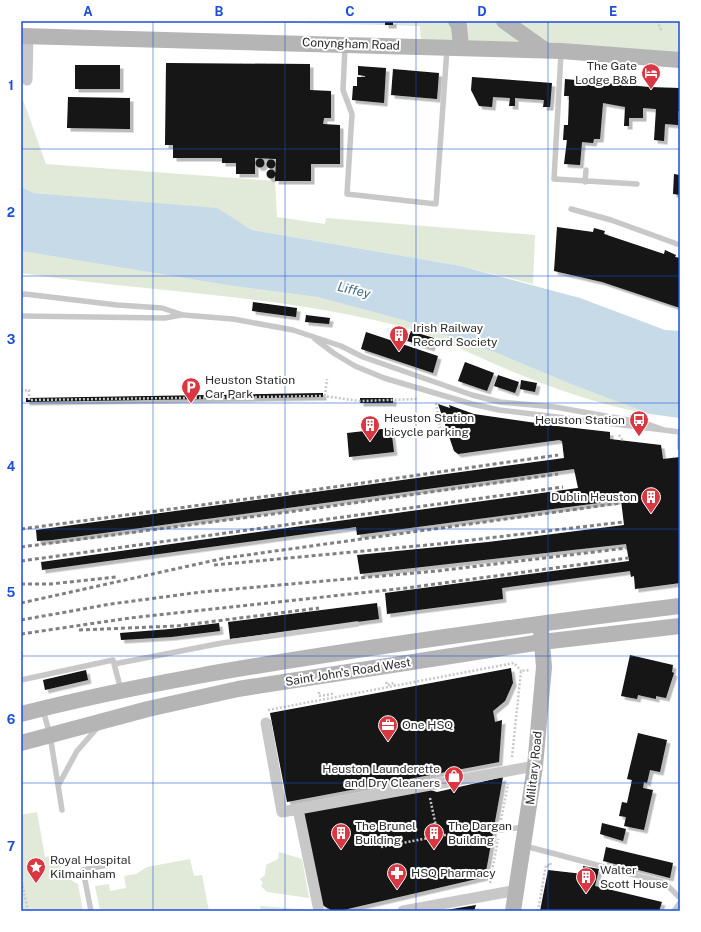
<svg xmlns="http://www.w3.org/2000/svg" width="701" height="932" font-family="'Public Sans',sans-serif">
<defs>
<filter id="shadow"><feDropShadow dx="3.5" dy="3.5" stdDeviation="0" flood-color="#0004"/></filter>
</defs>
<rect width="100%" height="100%" fill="#fff"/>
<!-- green -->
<path fill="#e1e9d9" d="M206,21H680V60L421,46L420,26Z
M22,97L46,164L275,181L277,217L325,224L326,218L535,235L533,284L461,266L252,230L217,209L34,193L21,187Z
M21,251L233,286L317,297L403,320L497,353L573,385L650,414C600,405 551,388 504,368C469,353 433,334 395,325C273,294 145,292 21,273Z
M37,812L45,857L57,855C61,869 64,877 78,884L83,911H21V815Z
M279,852L302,859L309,898L267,892L261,886L263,883L260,879L265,875L266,865L278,859Z
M190,859L194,876L202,875L209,911H100L95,886L109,884L110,891L126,888L124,876L136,874L147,867Z
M260,906L311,910L312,911H261Z"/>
<!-- water -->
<path fill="#c6dae8" d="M21,187L34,193L217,208L252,230L461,266L580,298L665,330L680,331V418L650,414L573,385L497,353L403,320L317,297L233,286L21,251Z"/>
<!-- building -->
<path fill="#121212" filter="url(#shadow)" d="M385,21H393V25H385Z
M166,63L310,64V90L331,91V118H324L323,124L340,125V164H311V181H275L276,159L255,158V174H236V163H222V158H173V145H165Z
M75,65H120V89H75Z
M358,66L386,68L384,103L352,100L353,86H357V77H365V76L358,75Z
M393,69L439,73L437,99L391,95Z
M472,77L552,83L550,107H543L544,100L515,98V106H509L510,98L493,97L492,107L479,106L471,90Z
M565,79L649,87L680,88V111H678V125L665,124L664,141L654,140L656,109L643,108V118H629V126H624L625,107L603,103L600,139H594L593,143L582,142L580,165L564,164L567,140H563L564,125H568L569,96H564Z
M68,97L130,98V129L67,128Z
M255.5 163a4.5 4.5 0 1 1 9 0a4.5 4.5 0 1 1-9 0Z
M266.5 164a4.5 4.5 0 1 1 9 0a4.5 4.5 0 1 1-9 0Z
M266.5 174a4.5 4.5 0 1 1 9 0a4.5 4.5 0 1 1-9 0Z
M674,174L680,175V195L673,194Z
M557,227L593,232L594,228L605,231L604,234L664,254L665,250L676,255L675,257L680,258V308L602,282L554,271Z
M253,302L297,308L296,317L252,311Z
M306,315L330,318L329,324L305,322Z
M411,331L434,338L431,348L407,341Z
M366,332L438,356L433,373L361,349Z
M465,362L494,373L487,391L458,381Z
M498,375L519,382L515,393L494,386Z
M521,380L537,383L535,392L520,389Z
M323,393V397L26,402V398Z
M360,398H393V403H360Z
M438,404L450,408L449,405L474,414L557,426L610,432V439L661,445L663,459L680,457V583L635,589L634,576L631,577L630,571L502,588L503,599L387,614L385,593L629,561L626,544L360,574L357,555L488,542L624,525L621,500L357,535L356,527L42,570L41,562L578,488L574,469L52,540L37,541L36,530L564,458L562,441L559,440L458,454L454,451Z
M391,428L394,452L349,457L347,433Z
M377,603L379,619L230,639L228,622Z
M219,623L220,631L171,637L121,640L120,633L170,629Z
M630,655L673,665L672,672L674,673L666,698L656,696V699L638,695L637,699L621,696Z
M511,668L513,683L505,701L493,711L495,722L502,720L499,762L287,802L270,713Z
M86,670L88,680L45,690L43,680Z
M638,733L667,740L660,772L650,770L647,783L644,782L643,788L653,790L644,830L624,826L626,817L619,816L622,802L627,803L632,780L627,779Z
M503,777L485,877L339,911H333L322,905L295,809L427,789L437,792Z
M602,823L626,829L623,841L600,834Z
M606,847L673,863L670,878L603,861Z
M583,866L599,869L595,886L662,902L659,911H540L548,870L583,874Z
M476,905L474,911H446V910Z"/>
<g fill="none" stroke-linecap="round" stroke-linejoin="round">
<!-- path -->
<path stroke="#c8c8c8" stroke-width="2.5" stroke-dasharray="2 2" stroke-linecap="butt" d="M657,21L662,32
M21,391L29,390V400L323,396L360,401L418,399
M325,396L327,379
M436,403L441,434
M619,435L623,441
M386,682L387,685L394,683L395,686
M319,692V696L332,694V697
M268,710L514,663L521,671
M512,757L521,671L530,670
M430,798L438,836
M501,820L508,784
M381,847L450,834
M21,878L28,911
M490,883L498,839
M538,911L546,865L550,866L551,862"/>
<!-- lane -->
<path stroke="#c8c8c8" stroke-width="5.5" d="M345,46L343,90L352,114L347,194L436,204L447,49
M561,53L554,179L637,184
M585,182L586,170
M571,209L611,220L680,245
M21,295L25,294L117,305L162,308L183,315L233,319L293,330L341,346L363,357L472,395L500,402L555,407L645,423L664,430
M21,316L165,318L181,315
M315,339L335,354L355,366L384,378L472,404L499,410L680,432
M680,432V448
M114,664L222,643L357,624
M21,680L113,660L121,690
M43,710L50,735L62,810
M58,786L77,751L98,727
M500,830L525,827
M525,846L665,883L680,898
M91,911L83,870L107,865
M674,911L680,903"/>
<!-- street -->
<path stroke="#c8c8c8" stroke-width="11" d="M27,80L28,36
M266,723L282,812L535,766
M298,809L319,911
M403,911L518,890"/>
<!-- secondary -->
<path stroke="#b5b5b5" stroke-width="16" d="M456,21L459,26L461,47
M504,21L545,50
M21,36L561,51L680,60
M21,714C138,684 257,665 377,647C478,632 579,618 680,606
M21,743L148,709L238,689L542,642L680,626
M513,911L535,766L544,667L541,631"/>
<!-- rail -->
<path stroke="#808080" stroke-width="3" stroke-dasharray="4 3" stroke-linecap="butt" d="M21,529L306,491L558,455
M21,547L311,509L558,474
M21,561L563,487
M214,565L438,544L623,522
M21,584H50L116,577
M21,603L225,558L621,503
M21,620L111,604L201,592L437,571L627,548
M79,630L176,626L319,608
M21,634L130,618L406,588L628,558"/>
</g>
<!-- grid -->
<path fill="none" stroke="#1d4ed8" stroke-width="1" stroke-opacity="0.55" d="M153,21V911M285,21V911M416,21V911M548,21V911M21,149H680M21,276H680M21,403H680M21,529H680M21,656H680M21,783H680"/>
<!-- icons -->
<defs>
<g id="hotel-pin" transform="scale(1)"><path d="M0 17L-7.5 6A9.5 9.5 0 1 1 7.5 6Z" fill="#d93741" stroke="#fff"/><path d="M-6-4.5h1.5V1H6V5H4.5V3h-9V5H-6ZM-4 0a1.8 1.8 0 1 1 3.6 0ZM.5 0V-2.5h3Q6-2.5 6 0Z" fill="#fff"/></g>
<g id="building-pin" transform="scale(1)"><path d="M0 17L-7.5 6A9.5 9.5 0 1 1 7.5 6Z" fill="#d93741" stroke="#fff"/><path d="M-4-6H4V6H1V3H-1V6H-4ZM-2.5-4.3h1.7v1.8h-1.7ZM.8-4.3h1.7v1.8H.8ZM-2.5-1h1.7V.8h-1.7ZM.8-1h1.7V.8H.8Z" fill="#fff"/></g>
<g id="parking-pin" transform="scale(1)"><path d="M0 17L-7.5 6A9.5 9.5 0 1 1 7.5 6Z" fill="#d93741" stroke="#fff"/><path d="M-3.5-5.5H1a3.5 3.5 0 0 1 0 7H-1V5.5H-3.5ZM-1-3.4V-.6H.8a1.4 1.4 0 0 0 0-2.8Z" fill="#fff"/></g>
<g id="bus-pin" transform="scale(1)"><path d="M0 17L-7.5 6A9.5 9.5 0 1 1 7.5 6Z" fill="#d93741" stroke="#fff"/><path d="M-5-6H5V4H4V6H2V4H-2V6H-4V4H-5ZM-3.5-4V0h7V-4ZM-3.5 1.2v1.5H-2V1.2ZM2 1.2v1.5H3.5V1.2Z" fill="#fff"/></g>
<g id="office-pin" transform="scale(1)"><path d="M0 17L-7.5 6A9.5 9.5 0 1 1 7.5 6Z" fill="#d93741" stroke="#fff"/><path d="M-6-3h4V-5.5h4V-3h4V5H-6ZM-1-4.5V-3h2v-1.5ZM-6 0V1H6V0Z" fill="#fff"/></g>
<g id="shop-pin" transform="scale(1)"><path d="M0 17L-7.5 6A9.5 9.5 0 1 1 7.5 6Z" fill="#d93741" stroke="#fff"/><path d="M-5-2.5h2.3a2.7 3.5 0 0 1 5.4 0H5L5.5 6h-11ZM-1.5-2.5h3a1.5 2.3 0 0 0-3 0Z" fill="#fff"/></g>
<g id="sight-pin" transform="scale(1)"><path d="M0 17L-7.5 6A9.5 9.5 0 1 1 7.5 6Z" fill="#d93741" stroke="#fff"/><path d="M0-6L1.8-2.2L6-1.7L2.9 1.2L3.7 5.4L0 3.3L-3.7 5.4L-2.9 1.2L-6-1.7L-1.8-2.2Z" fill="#fff"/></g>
<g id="pharmacy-pin" transform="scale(1)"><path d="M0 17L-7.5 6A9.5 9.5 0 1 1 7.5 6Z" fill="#d93741" stroke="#fff"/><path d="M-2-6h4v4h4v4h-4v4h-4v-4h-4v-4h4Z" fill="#fff"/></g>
</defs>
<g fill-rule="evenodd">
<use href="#hotel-pin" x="651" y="73"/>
<use href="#building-pin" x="399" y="335"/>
<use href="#parking-pin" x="191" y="387"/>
<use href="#bus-pin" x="639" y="420"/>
<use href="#building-pin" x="370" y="425"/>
<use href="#building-pin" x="651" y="497"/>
<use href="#office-pin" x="388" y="725"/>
<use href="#shop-pin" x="454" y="776"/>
<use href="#building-pin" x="341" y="833"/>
<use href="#building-pin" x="434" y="833"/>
<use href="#sight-pin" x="36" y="867"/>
<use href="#pharmacy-pin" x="397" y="873"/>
<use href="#building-pin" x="586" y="877"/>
</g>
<g text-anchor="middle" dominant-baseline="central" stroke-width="4" stroke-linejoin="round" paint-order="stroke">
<!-- street labels -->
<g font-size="12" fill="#2b2b2b" stroke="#fff">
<text transform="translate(351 44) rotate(2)">Conyngham Road</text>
<text transform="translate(348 672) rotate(-9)">Saint John's Road West</text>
<text transform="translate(534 768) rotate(-84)">Military Road</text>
</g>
<!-- poi labels -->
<g font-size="12" fill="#2b2b2b" stroke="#fff" text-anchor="start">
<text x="637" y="66" text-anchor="end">The Gate<tspan x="637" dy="14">Lodge B&amp;B</tspan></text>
<text x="413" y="328">Irish Railway<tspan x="413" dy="14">Record Society</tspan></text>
<text x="205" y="380">Heuston Station<tspan x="205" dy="14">Car Park</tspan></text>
<text x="384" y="418">Heuston Station<tspan x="384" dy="14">bicycle parking</tspan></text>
<text x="625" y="420" text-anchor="end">Heuston Station</text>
<text x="637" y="497" text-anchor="end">Dublin Heuston</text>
<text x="402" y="725">One HSQ</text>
<text x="440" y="769" text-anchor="end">Heuston Launderette<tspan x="440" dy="14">and Dry Cleaners</tspan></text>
<text x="355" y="826">The Brunel<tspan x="355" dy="14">Building</tspan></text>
<text x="448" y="826">The Dargan<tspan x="448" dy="14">Building</tspan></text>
<text x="50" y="860">Royal Hospital<tspan x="50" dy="14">Kilmainham</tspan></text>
<text x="600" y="870">Walter<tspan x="600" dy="14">Scott House</tspan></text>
<text x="411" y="873">HSQ Pharmacy</text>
</g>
<!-- water labels -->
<g font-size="13" font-style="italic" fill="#406b87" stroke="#fff">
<text transform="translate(354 290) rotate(13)">Liffey</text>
</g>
</g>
<!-- border -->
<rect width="701" height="932" fill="none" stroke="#ffffff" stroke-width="44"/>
<rect x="22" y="22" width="657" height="888" fill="none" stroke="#1d4ed8" stroke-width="1.5"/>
<g font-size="13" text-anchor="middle" font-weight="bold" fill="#1d4ed8">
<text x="88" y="16">A</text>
<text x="219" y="16">B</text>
<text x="350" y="16">C</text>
<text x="482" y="16">D</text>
<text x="613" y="16">E</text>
<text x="11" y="90">1</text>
<text x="11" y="217">2</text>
<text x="11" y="344">3</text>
<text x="11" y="471">4</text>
<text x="11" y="597">5</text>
<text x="11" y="724">6</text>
<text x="11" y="851">7</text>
</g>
</svg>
